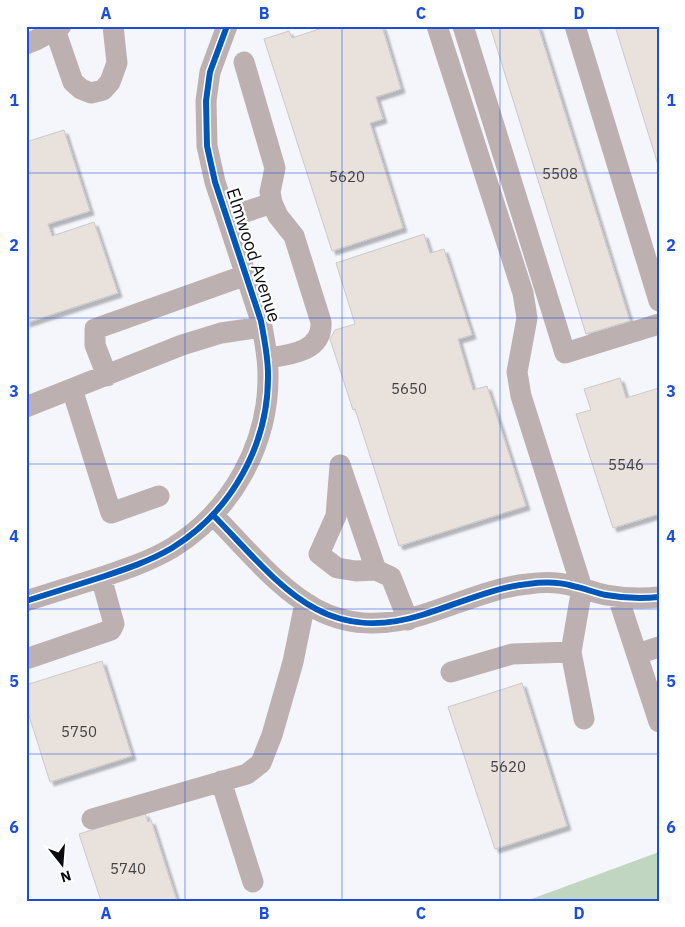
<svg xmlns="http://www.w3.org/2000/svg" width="685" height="927" font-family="'IBM Plex Sans',sans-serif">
<defs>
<filter id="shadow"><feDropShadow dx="4" dy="4" stdDeviation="1" flood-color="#0004"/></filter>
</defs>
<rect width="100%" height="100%" fill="#f5f6fc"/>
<!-- forest -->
<path fill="#c0d6c1" d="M659,852V901H526Z"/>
<!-- building -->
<path fill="#e9e1dc" stroke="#cac9ca" filter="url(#shadow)" d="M328,26H382L401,89L376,97L383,119L370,123L403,228L332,251L264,39L289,31L292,38Z
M490,26H538L630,321L586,334Z
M615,26H659V168Z
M64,130L90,211L48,224L52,236L94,222L118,293L26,323V142Z
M424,234L430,253L444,249L472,335L458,339L473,390L487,386L526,506L399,546L355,409L353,410L330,339L335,330L355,324L336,263Z
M620,378L626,398L659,388V514L613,528L576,414L591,410L584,389Z
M102,661L132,756L50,782L26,706V685Z
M522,683L567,826L495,849L448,707Z
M145,813L148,822L151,820L177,901H101L79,834Z"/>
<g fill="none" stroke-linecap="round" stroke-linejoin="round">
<!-- minor -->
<path stroke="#bdb0b0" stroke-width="21" d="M437,26L523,293L527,318L517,372L521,396L582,588L571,652L584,719
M463,26L565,353L659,324
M575,26L659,301
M55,30L73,82L81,89L91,93L103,90L110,82L117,63L113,26
M26,44L36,40L61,26
M244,62L275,168L270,192L272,203L278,216L294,236L321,322C323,352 289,355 267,358
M227,218L272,203
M107,376L95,345V329L246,275
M72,389L111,513L159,496
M26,407L182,345L221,333L262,327
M213,515C277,580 320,647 422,615C455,605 494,587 528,584C542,582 559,582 573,586C584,588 595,593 606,595C623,598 641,599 659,597
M376,570L356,571L337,568L319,554L336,516L340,465L376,570L391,577L408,620
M618,597L659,722
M26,601C52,593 77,585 102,577C126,569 150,561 172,548C232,511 269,444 268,374C268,356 264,338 261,321L215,182L207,146L206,101L210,72L227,26
M637,654L659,647
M29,658L111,630L114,624L101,577
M451,672L512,654L571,652
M221,781L253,882
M92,819L247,774L261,763L272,735L293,662L305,603"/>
<!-- cycleway casing -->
<g stroke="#fff" stroke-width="9">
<path id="cycleway" d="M213,515C277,580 320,647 422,615C455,605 494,587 528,584C542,582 559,582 573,586C584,588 595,593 606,595C623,598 641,599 659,597
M26,601C52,593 77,585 102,577C126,569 150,561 172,548C232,511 269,444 268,374C268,356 264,338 261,321L215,182L207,146L206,101L210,72L227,26"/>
</g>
<!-- cycleway -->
<use href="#cycleway" stroke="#0057b8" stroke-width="6"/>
</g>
<!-- grid -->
<path fill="none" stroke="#1d4ed8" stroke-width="1" stroke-opacity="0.55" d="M185,26V901M342,26V901M500,26V901M26,173H659M26,318H659M26,464H659M26,609H659M26,754H659"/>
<g text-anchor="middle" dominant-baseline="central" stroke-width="4.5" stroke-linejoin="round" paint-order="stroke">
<!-- number labels -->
<g font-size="15" fill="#434143">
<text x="560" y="173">5508</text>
<text x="347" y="176">5620</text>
<text x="409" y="388">5650</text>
<text x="626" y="464">5546</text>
<text x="79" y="731">5750</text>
<text x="508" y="766">5620</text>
<text x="128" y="868">5740</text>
</g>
<!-- street labels -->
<g font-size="18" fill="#0c0c10" stroke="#fff">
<text transform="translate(254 255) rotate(72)">Elmwood Avenue</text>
</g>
</g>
<!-- border -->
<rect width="685" height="927" fill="none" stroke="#ffffff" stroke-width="55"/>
<!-- north arrow -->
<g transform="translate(62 864) rotate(163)" stroke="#ffffff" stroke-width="4" paint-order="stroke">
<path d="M0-4L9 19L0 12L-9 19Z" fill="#0c0c10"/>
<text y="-8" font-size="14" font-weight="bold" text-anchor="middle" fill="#0c0c10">N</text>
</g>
<rect x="28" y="28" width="630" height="872" fill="none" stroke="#1d4ed8" stroke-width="2"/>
<g font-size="16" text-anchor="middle" font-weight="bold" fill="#1d4ed8">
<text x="106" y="19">A</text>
<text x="264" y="19">B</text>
<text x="421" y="19">C</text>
<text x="579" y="19">D</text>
<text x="14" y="106">1</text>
<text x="671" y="106">1</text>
<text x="14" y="251">2</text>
<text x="671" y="251">2</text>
<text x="14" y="397">3</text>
<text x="671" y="397">3</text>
<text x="14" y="542">4</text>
<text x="671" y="542">4</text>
<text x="14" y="687">5</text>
<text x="671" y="687">5</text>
<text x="14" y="833">6</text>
<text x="671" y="833">6</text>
<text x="106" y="919">A</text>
<text x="264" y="919">B</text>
<text x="421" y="919">C</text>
<text x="579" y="919">D</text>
</g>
</svg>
